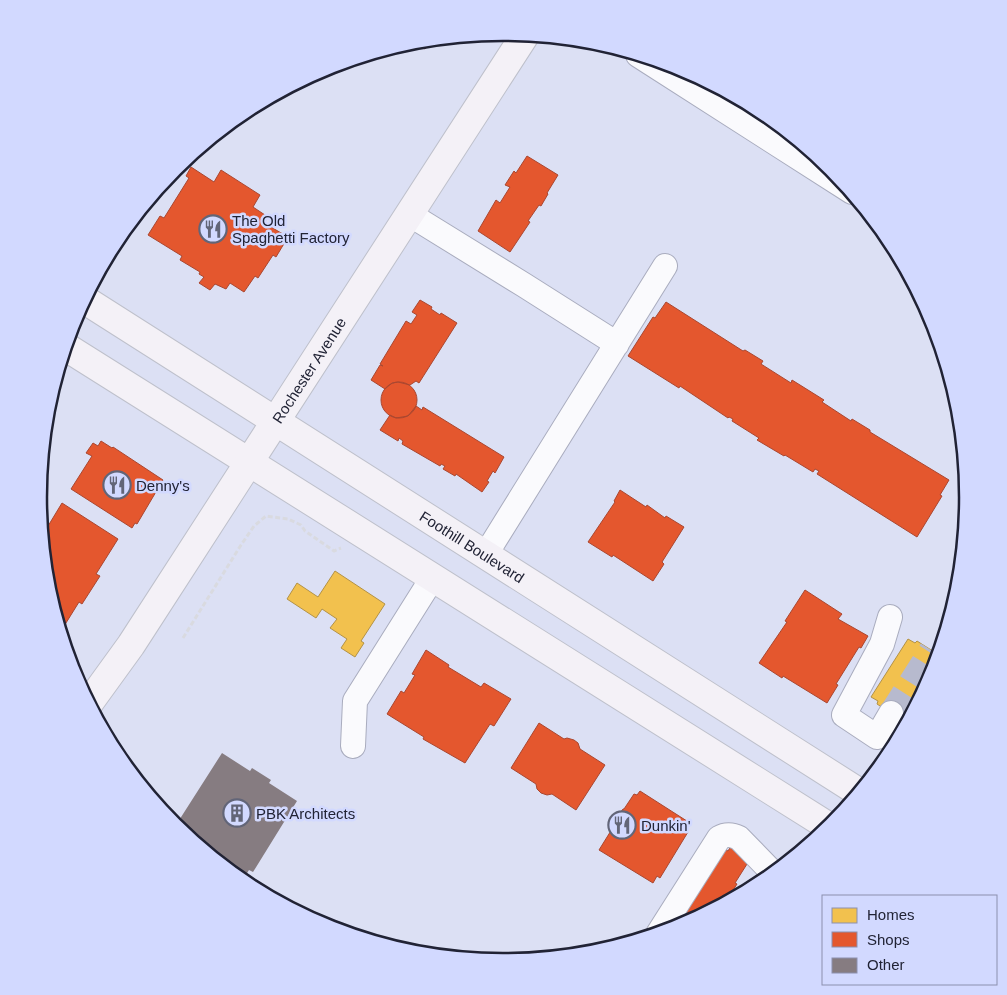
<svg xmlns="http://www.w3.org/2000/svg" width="1007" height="995" font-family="Helvetica,sans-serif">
<rect width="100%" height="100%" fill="#dce0f4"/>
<!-- homes -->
<path fill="#f2c14e" stroke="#b39246" d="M335,571L385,604L361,641L364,643L355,657L341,648L347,639L330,628L337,619L322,609L316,618L287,599L297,583L318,597Z
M908,639L915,643L917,641L939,655L933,676L909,720L905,718L903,721L877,704L878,701L871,697Z"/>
<!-- shops -->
<path fill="#e4572e" stroke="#aa4730" d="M432,40L425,49L413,42L408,51L399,46L413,41Z
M527,156L558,175L547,193L548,194L541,206L539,205L528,221L530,222L510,252L478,231L496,200L500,203L510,187L505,185L514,171L516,173Z
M191,167L214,182L221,170L260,195L253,207L268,217L264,223L288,237L276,257L273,255L258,278L255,276L244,292L230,283L226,289L215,284L210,290L199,283L204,277L199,274L200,272L180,260L182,256L148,235L160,216L164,218L189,178L186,176Z
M420,300L432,307L431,309L440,315L441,313L457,323L419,383L416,381L410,385L398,382L392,383L385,389L371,380L380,365L383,366L380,364L406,321L411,324L417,315L412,312Z
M666,302L743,351L745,350L763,361L761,364L791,383L792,380L824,400L822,402L851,421L852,419L870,430V432L949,480L940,495L942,496L917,537L817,474L819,471L815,469L813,472L785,455L784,456L757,440L759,438L732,421L733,419L729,417L728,418L680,386L679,388L628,356L653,317L655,318Z
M381 400a18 18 0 1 1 36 0a18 18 0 1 1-36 0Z
M416,406L422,410L423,407L504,457L495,473L493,471L487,481L489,482L482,492L456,474L455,476L443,469L445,466L441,464L440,466L402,444L403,441L399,438L398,441L380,430L390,415L396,418L408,416Z
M101,441L112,448L113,447L163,480L137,524L135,523L132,528L71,489L92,456L86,453L93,443L98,446Z
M620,490L646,507L647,505L665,518L666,516L684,527L662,562L664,564L653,581L613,555L612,557L588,542L615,502L614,501Z
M62,503L118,539L96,574L100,576L82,604L79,602L61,631L47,588L42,536Z
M805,590L842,614L838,619L868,636L861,648L859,647L836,684L838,685L827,703L783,676L782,678L759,663L787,622L785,621Z
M426,650L449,665L448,667L481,687L484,683L511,699L494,726L490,724L465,763L423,739L424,737L387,714L401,691L404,693L415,675L412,674Z
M539,723L564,739L567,738L574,740L578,743L580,749L605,765L576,810L552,794L547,795L541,793L537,789L536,784L511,768Z
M640,791L690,823L685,830L688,832L660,878L657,876L653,883L599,850L617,821L615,820L623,809H624L634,794L637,795Z
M733,843L749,854L744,861L747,864L735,883L737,884L728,898L723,895L714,910L694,920L684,914L719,846L728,851Z"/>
<!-- building -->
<path fill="#867c81" d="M222,753L250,771L252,768L271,780L269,783L297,801L253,872L249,870L242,881L178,829L179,826L176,825Z"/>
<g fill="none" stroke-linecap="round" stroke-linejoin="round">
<!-- minor-tunnel -->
<path stroke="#b7bace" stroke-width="24" stroke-dasharray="24 12" stroke-linecap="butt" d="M891,713L931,650"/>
<!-- minor casing -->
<g stroke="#a9acbe" stroke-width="26">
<path id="minor" d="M638,55L852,192
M409,214L524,285L617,344
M486,554L665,266
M890,617L882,644L844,715L877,737L891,713
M353,746L355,701L433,577
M658,934L719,838C726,834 731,834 739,838L774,874"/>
</g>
<!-- major casing -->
<g stroke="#bec0cb" stroke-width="30">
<g id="major">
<path id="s1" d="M85,300L860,793"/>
<path d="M66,347L831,828"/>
<path id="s2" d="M89,703L131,645L525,35"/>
</g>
</g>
<!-- path -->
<path stroke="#d9dae0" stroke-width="3" stroke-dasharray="5 2.5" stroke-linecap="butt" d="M183,638L241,545L254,526L266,516L288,519L301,525L305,531L334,551L341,548"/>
<!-- minor -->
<use href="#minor" stroke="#fafafd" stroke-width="24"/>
<!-- major -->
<use href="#major" stroke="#f4f1f7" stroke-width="28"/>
</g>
<!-- icons -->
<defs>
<g id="restaurant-ring" transform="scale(1.4375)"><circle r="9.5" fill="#d2d9ff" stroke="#626578" stroke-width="1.5"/><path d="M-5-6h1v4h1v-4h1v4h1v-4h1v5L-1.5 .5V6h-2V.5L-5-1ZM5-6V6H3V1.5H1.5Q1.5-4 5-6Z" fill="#626578"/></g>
<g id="building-ring" transform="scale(1.4375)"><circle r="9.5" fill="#d2d9ff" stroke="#626578" stroke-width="1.5"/><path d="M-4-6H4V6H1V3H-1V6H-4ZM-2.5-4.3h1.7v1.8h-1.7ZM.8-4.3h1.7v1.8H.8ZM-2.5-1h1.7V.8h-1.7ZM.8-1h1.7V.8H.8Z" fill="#626578"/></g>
</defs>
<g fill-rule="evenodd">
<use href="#restaurant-ring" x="213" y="229"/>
<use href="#restaurant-ring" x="117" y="485"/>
<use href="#building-ring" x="237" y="813"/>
<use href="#restaurant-ring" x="622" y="825"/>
</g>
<g text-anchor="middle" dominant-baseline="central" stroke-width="5" stroke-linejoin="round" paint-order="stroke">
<!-- poi labels -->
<g font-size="15" fill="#212335" stroke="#d2d9ff" text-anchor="start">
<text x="232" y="220">The Old<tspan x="232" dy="17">Spaghetti Factory</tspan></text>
<text x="136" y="485">Denny's</text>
<text x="256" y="813">PBK Architects</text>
<text x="641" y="825">Dunkin'</text>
</g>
<!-- street labels -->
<g font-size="15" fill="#212335" stroke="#d2d9ff">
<text stroke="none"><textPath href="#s2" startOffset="399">Rochester Avenue</textPath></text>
<text stroke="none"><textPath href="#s1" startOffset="459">Foothill Boulevard</textPath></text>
</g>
</g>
<!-- crop -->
<path d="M0 0H1007V995H0ZM47 497a456 456 0 1 1 912 0a456 456 0 1 1-912 0Z" fill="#d2d9ff" fill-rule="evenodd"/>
<path fill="none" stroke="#212335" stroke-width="2.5" d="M47 497a456 456 0 1 1 912 0a456 456 0 1 1-912 0Z"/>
<!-- legend -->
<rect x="822" y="895" width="175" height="90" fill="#d2d9ff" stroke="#8b90ae"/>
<rect x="832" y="908" width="25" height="15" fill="#f2c14e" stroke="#8b90ae"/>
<text x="867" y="920" font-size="15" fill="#212335">Homes</text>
<rect x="832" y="932" width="25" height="15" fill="#e4572e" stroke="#8b90ae"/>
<text x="867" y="945" font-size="15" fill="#212335">Shops</text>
<rect x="832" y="958" width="25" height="15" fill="#867c81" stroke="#8b90ae"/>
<text x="867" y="970" font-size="15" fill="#212335">Other</text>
</svg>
